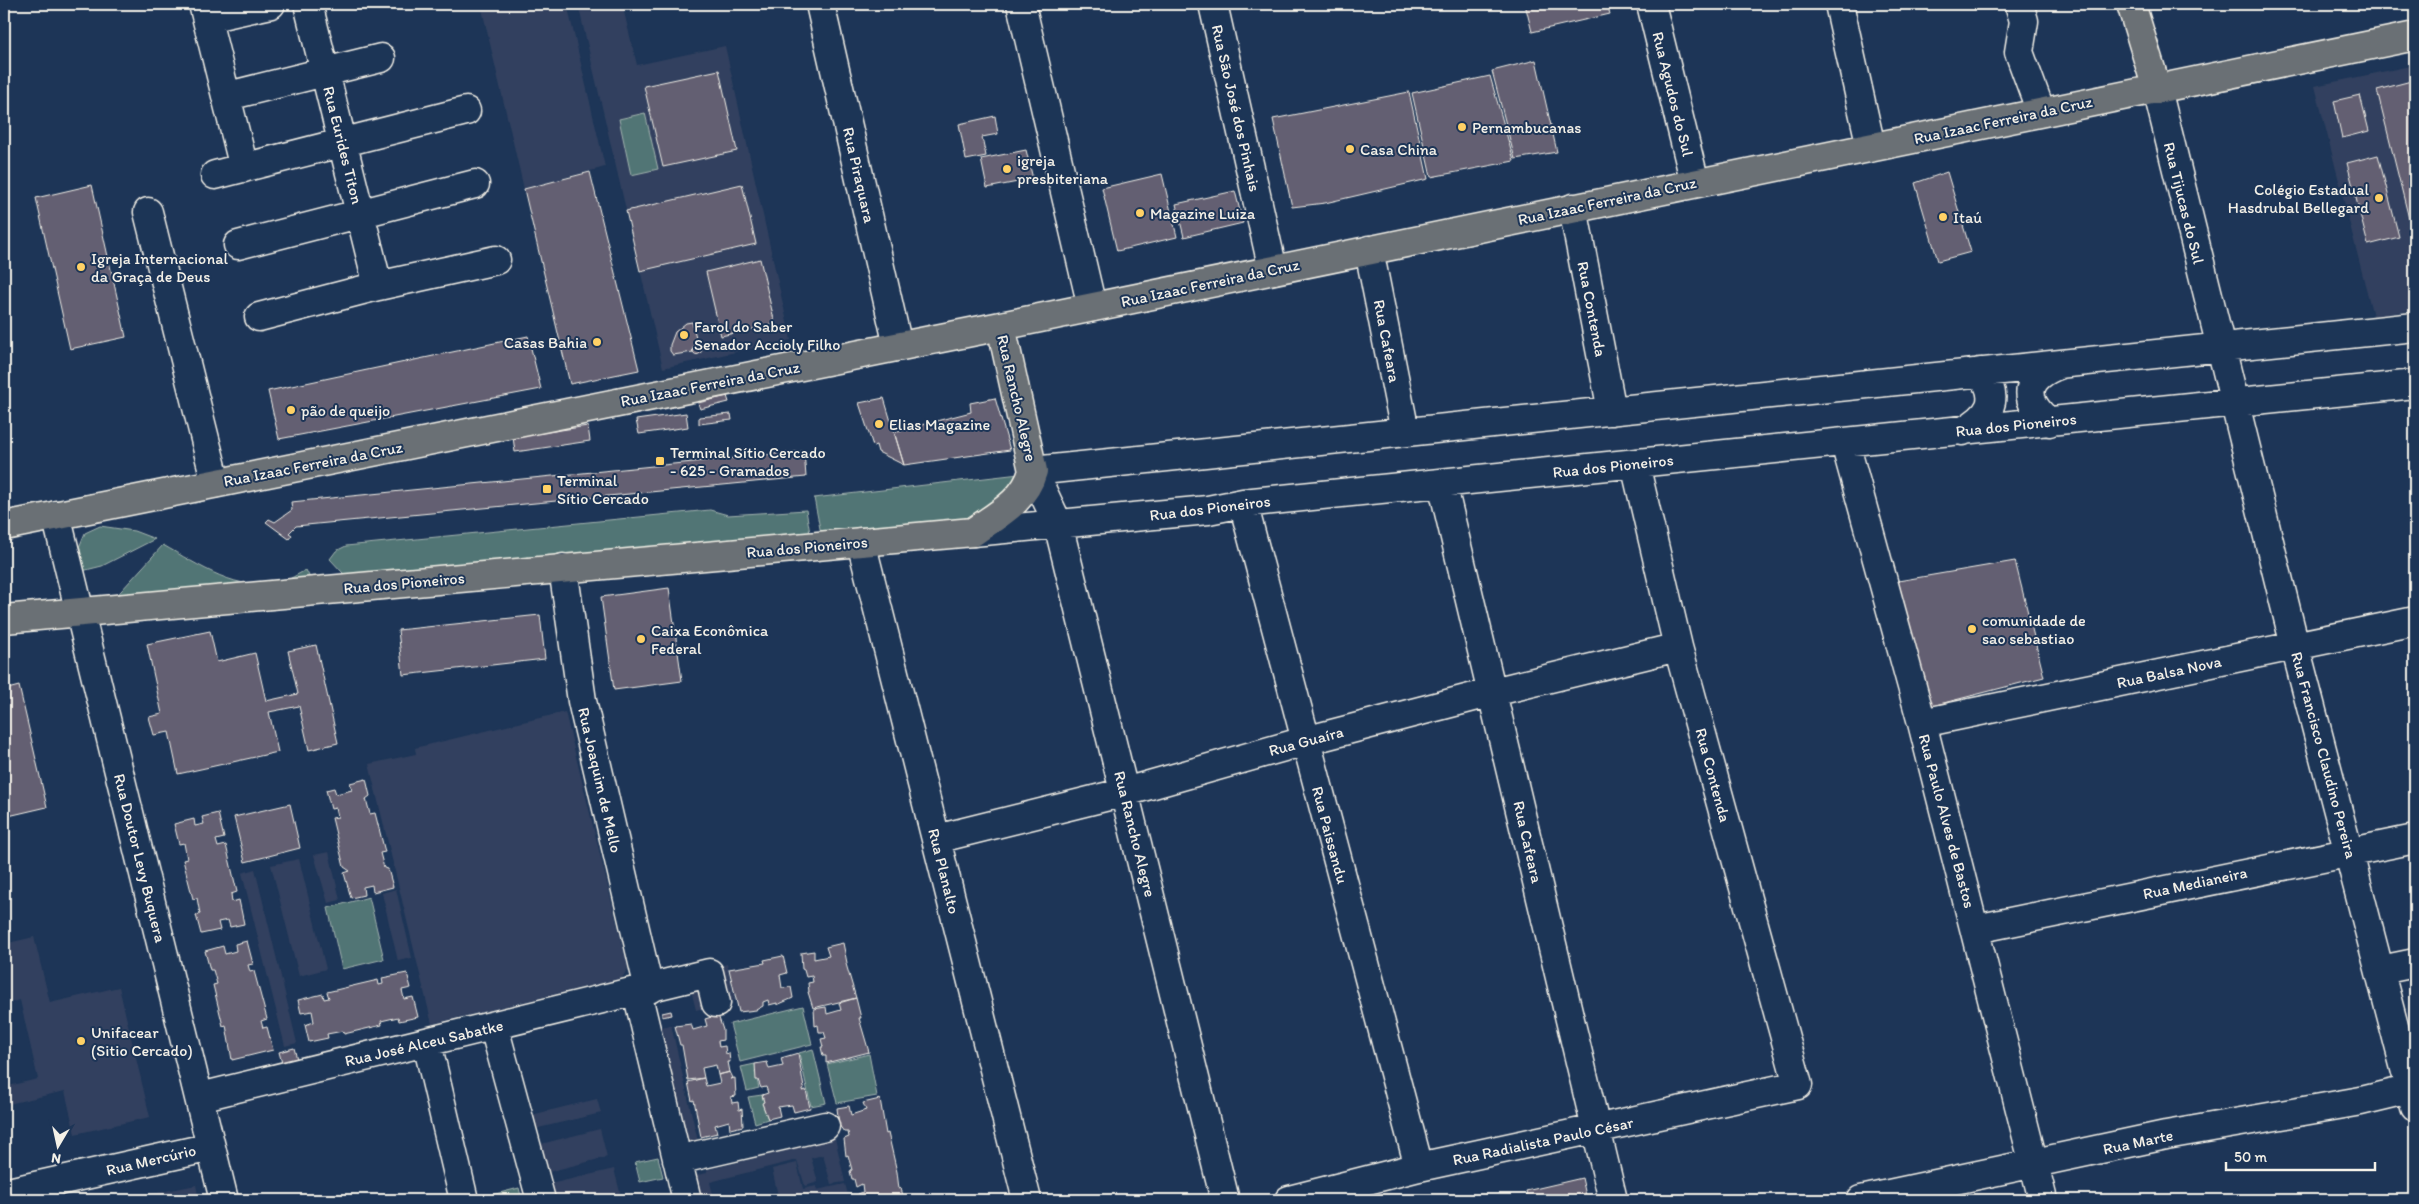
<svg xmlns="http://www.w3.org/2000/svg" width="2419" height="1204" font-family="Itim,sans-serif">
<rect width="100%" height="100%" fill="#1d3557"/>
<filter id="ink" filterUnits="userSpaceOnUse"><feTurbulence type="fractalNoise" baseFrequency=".02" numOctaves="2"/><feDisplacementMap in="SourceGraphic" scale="10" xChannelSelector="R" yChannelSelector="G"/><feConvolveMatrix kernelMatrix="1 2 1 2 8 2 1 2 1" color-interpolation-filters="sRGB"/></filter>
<g filter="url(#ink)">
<!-- built -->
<path fill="#32415f" d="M488,4H567L605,167L524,189L481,5Z
M578,4H622L637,65L725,46L791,340L663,368Z
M2415,65V310L2373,316L2315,86Z
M565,712L628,968L622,978L432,1024L369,764L416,754L415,748Z
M329,852L340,900L328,903L314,855Z
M299,859L326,969L299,976L271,865Z
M255,869L297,1043L285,1046L242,873Z
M396,889L412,958L398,961L382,893Z
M34,937L50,1003L119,987L150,1117L75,1134L65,1091L4,1105V1087L38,1079L20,1000L4,1004V944Z
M727,964L735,1000L722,1004L714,967Z
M702,979L709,1007L696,1010L689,982Z
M671,1025L700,1150L688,1153L657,1028Z
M597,1099L601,1113L530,1130L527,1116Z
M600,1129L607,1157L544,1173L537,1145Z
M835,1138L845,1182L831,1184L823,1155L811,1158L818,1182L805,1186L797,1160L710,1182L714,1200H698L693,1176L707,1173V1170Z
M797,1163L803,1189L816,1186L817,1190L845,1184L849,1198L837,1200H779L772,1169Z
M614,1169L622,1200H550L546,1185Z
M196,1185L199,1200H123Z"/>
<!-- green -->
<path fill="#517575" stroke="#a2b3ae" d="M645,113L658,169L631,175L619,119Z
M1028,473L971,531L823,544L814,498Z
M710,510L728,515L806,510L812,545L355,586L330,559L336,551L346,546Z
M100,526L134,531L155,539L102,566L78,572L77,552L85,533Z
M163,545C199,565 239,594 281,582C289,580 298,574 306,570L313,584L111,602Z
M369,897L384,959L342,969L328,908Z
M803,1006L812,1044L740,1062L730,1024Z
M813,1049L826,1103L811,1106L799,1053Z
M869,1054L877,1096L837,1103L827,1064Z
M755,1064L757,1071L755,1072L759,1088L747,1091L741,1067Z
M762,1095L764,1102L762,1104L768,1119L755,1123L748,1097Z
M658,1157L663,1177L640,1182L635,1162Z
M519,1188L522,1200H477L476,1199Z"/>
<!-- building -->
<path fill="#635e72" stroke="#f4f1e8" d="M1525,4H1607L1610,14L1532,32Z
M1536,60L1557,152L1515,159L1492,71Z
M719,70L737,151L663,167L644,86Z
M1490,76L1514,161L1431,177L1412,93Z
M2415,80V243L2377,90Z
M1409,92L1428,179L1325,203L1292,207L1273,119Z
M2360,95L2369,131L2342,138L2334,101Z
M995,116L998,134L982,137L986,156L966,160L959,124Z
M1026,150L1033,179L987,188L981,159Z
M2378,155L2399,237L2368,245L2347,163Z
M590,172L639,370L570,384L524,189Z
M1947,172L1971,252L1938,261L1915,183Z
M1162,174L1177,237L1117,251L1102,188Z
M742,184L756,244L640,271L626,211Z
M92,185L126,337L70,349L36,198Z
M1235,191L1243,223L1184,237L1176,204Z
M760,259L775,324L721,336L706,272Z
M692,322L698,345L694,347L693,352L673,355L670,351V345L675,332L686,323Z
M528,336L541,389L279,439L268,391Z
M692.5 350a4.5 4.5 0 1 1 9 0a4.5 4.5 0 1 1-9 0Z
M727,396L729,402L700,409L698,403Z
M884,398L904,465L878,452L876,445L873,446L859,403Z
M995,398L1010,450L904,465L894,432L971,412L970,403Z
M686,413L688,427L639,434L636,420Z
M731,414L732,420L699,424V417Z
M588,426L590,441L515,452L513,437Z
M804,451L806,477L296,526L289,533L292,535L289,539L266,522L269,519L275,522L292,510L291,502Z
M2015,561L2044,677L1932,706L1898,581Z
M669,588L682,681L614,690L601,597Z
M540,615L545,659L403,675L398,630Z
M210,631L217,662L255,653L266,701L298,694L288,651L316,645L338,743L309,750L299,706L269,712L278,752L178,774L169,732L154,735L149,717L162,714L147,644Z
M19,686L47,807L4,817V690Z
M366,779L370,796L366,799L370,814L375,813L385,852L380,853L384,868L388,869L393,887L373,892L372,885L363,887L364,895L351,898L344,873L350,871L344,867L332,818L338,817L336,808L331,809L326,790L334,788L336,794L352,790L350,783Z
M290,804L300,848L245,862L234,817Z
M218,813L224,838L216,840L218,847L226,845L237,892L231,894L232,902L239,900L244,924L230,927L228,920L218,922L220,930L201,934L196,915L200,914L197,898L193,899L183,860L187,859L184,843L179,844L174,824L194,819L195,826L204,824L202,817Z
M247,941L253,964L248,965L250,972L254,971L267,1019L261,1021L263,1028L267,1027L273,1050L232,1060L226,1025L223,1026L213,985L217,984L213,970H210L205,951L223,946L225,954L236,951L235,944Z
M843,943L847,963L846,964L856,998L813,1008L808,992H809L808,983L813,982L812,976L806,977L804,970L802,969L801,953L814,951V959L829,956L826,947Z
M783,956L787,973L780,975L782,988L791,987L793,998L777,1005V1003L769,1005L768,1000L763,1002V1006L756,1010L739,1012L729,969L765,963L764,960Z
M407,973L411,988L402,990L404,999L413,997L418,1017L399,1021L398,1017L381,1021L382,1025L344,1034L343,1031L327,1034L328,1038L309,1042L305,1025L314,1022L312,1011L301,1013L298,1000L323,994L324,999L329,998L327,992L378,980L379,985L383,984L382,978Z
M856,998L861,1018H859L869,1052L826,1063V1056H823L821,1047H823L821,1039L826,1038L824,1032H819L818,1025L815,1026L814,1009L826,1007L827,1014L841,1010L839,1003Z
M671,1011L672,1015L662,1017V1013Z
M718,1015L723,1030V1040L718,1041L719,1047L725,1046L726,1054L729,1053L730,1062H728L730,1072L718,1075L716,1065L702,1068L704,1078L688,1080L682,1045H680L675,1026L691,1024L693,1030L707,1026L705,1019Z
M294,1048L297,1059L282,1063L279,1052Z
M798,1053L804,1088L802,1091L806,1090L810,1108L794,1112L792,1105L778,1107L780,1116L768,1119L762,1103L764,1102L762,1095L768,1093L766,1087L761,1088L758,1080H756L755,1064L767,1062L769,1069L783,1066L781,1058Z
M730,1072L733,1078L730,1079L735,1078L736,1096L731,1097L732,1103L738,1102L739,1110L742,1109L743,1126L730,1129L729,1121L715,1125L717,1133L701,1137L694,1100L692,1101L688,1082L704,1078L706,1086L720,1083L718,1075Z
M880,1099L886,1134L888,1133L897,1172L899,1189L901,1188L904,1200H859L858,1194L863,1192L862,1184L856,1187L854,1179H852L850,1171L852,1170L848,1155L846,1156L844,1139L849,1137L848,1132H844L839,1125L837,1108L849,1106L851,1115L866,1110L863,1103Z
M1582,1178L1587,1200H1528L1526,1191Z
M184,1195L186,1200H159Z"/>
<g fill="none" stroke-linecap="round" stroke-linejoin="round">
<!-- minor casing -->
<g stroke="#f4f1e8" stroke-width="31">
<path id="minor" d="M203,4L244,168
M308,4L378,286
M820,4L898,346
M1021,4L1092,307
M1213,4L1273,270
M1651,4L1695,183
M1839,4L1871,147
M2019,4L2024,21L2019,52L2041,112
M207,18L271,4
M2157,89L2295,646L2415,1107
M228,96L381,58
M215,175L466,111
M1573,208L1612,411
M148,212L216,483
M238,245L475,184
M1369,250L1405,432
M259,317L378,286L496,260
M2049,422C2021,399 2025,377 2059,365
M1963,431C1990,416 2002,399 1980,372
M1845,443L1922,723L2043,1200
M1442,483L1613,1200
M1243,503L1419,1167
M56,515L224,1200
M973,532L1208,510L1243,503L2415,384
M861,542L1027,1200
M563,568L582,701L649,989
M1922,723L2415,621
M936,839L1125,792L1305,741L1493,692L1678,647
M1976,929L2415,839
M2381,970L2415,963
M637,992L687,1200
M494,1027L541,1200
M427,1043L464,1200
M200,1097L709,973L716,1003
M677,1160L825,1126
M4,1193L211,1147
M1225,1200L1058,524L1033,471L2415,327
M1289,1200L1419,1167L1798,1085L1678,647L1635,464
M1861,1200L2166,1135L2361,1101L2415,1088"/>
</g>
<!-- major casing -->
<g stroke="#f4f1e8" stroke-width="31">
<path id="major" d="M2131,4L2157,89
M4,526L1001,326L2415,36
M4,619L973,532C997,515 1025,501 1033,471L1001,326"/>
</g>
<!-- minor -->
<use href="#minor" stroke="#1d3557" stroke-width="28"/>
<!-- major -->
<use href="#major" stroke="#6a7074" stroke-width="28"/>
</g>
</g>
<!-- markers -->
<g fill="#ffd166" stroke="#1d3557" stroke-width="2">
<circle cx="1462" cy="127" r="5"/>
<circle cx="1350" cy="149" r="5"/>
<circle cx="1007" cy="169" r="5"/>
<circle cx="2379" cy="198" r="5"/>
<circle cx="1140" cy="213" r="5"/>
<circle cx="1943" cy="217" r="5"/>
<circle cx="81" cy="267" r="5"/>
<circle cx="684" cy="335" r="5"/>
<circle cx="597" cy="342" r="5"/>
<circle cx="291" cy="410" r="5"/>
<circle cx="879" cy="424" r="5"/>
<rect x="655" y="456" width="10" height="10" rx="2.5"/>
<rect x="542" y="484" width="10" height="10" rx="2.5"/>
<circle cx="1972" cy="629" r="5"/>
<circle cx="641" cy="639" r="5"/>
<circle cx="81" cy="1041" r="5"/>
</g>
<g text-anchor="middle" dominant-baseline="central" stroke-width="4" stroke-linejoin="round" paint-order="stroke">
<!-- street labels -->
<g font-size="16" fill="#f4f1e8" stroke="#1d3557">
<text transform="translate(1673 94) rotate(76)">Rua Agudos do Sul</text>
<text transform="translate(1236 108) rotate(77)">Rua São José dos Pinhais</text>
<text transform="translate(2003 120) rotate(-12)">Rua Izaac Ferreira da Cruz</text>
<text transform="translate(343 145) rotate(76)">Rua Eurides Titon</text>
<text transform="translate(859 175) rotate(77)">Rua Piraquara</text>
<text transform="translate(1607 201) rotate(-12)">Rua Izaac Ferreira da Cruz</text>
<text transform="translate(2184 203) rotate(76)">Rua Tijucas do Sul</text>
<text transform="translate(1210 283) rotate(-12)">Rua Izaac Ferreira da Cruz</text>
<text transform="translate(1592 309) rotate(79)">Rua Contenda</text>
<text transform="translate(1387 341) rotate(79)">Rua Cafeara</text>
<text transform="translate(710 384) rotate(-11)">Rua Izaac Ferreira da Cruz</text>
<text transform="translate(1017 398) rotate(77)">Rua Rancho Alegre</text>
<text transform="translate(2016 425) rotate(-6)">Rua dos Pioneiros</text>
<text transform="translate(313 464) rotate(-11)">Rua Izaac Ferreira da Cruz</text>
<text transform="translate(1613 466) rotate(-6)">Rua dos Pioneiros</text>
<text transform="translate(1210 508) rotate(-7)">Rua dos Pioneiros</text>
<text transform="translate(807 547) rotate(-5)">Rua dos Pioneiros</text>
<text transform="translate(404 583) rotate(-5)">Rua dos Pioneiros</text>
<text transform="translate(2169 672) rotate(-12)">Rua Balsa Nova</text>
<text transform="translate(1306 741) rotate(-15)">Rua Guaíra</text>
<text transform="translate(2324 755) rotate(75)">Rua Francisco Claudino Pereira</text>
<text transform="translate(1713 775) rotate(75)">Rua Contenda</text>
<text transform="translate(600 780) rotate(77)">Rua Joaquim de Mello</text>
<text transform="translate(1947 821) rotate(75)">Rua Paulo Alves de Bastos</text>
<text transform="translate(1135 834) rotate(76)">Rua Rancho Alegre</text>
<text transform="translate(1330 835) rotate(75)">Rua Paissandu</text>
<text transform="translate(1528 842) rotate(77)">Rua Cafeara</text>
<text transform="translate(140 858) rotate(76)">Rua Doutor Levy Buquera</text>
<text transform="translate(944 871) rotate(76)">Rua Planalto</text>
<text transform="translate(2195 883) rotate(-12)">Rua Medianeira</text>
<text transform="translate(424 1043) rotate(-13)">Rua José Alceu Sabatke</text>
<text transform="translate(1543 1141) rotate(-12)">Rua Radialista Paulo César</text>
<text transform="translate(2138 1142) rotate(-12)">Rua Marte</text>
<text transform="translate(151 1160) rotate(-13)">Rua Mercúrio</text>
</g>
<!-- poi labels -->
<g font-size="16" fill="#f4f1e8" stroke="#1d3557" text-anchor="start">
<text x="1472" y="127">Pernambucanas</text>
<text x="1360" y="149">Casa China</text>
<text x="1017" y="160">igreja<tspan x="1017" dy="18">presbiteriana</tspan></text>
<text x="2369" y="189" text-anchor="end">Colégio Estadual<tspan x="2369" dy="18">Hasdrubal Bellegard</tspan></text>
<text x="1150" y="213">Magazine Luiza</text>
<text x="1953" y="217">Itaú</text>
<text x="91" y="258">Igreja Internacional<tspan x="91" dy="18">da Graça de Deus</tspan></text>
<text x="694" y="326">Farol do Saber<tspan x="694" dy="18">Senador Accioly Filho</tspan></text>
<text x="587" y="342" text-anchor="end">Casas Bahia</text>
<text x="301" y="410">pão de queijo</text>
<text x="889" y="424">Elias Magazine</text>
<text x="670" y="452">Terminal Sítio Cercado<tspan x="670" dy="18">- 625 - Gramados</tspan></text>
<text x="557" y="480">Terminal<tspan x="557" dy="18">Sítio Cercado</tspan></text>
<text x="1982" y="620">comunidade de<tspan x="1982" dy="18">sao sebastiao</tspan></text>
<text x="651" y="630">Caixa Econômica<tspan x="651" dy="18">Federal</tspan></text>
<text x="91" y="1032">Unifacear<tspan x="91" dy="18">(Sitio Cercado)</tspan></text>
</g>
</g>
<!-- margin -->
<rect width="2419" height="1204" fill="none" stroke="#1d3557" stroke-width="20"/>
<rect x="10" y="10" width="2399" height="1184" fill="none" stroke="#f4f1e8" stroke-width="2" filter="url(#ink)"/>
<!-- north arrow -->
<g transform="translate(58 1146) rotate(189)" stroke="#1d3557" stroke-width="4" paint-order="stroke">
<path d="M0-4L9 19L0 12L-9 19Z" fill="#f4f1e8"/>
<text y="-8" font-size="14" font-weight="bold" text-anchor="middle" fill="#f4f1e8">N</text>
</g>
<!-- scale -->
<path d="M2226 1162v8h149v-8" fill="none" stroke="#f4f1e8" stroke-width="2.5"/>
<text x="2234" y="1162" font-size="15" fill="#f4f1e8" stroke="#1d3557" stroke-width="4" paint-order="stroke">50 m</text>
</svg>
